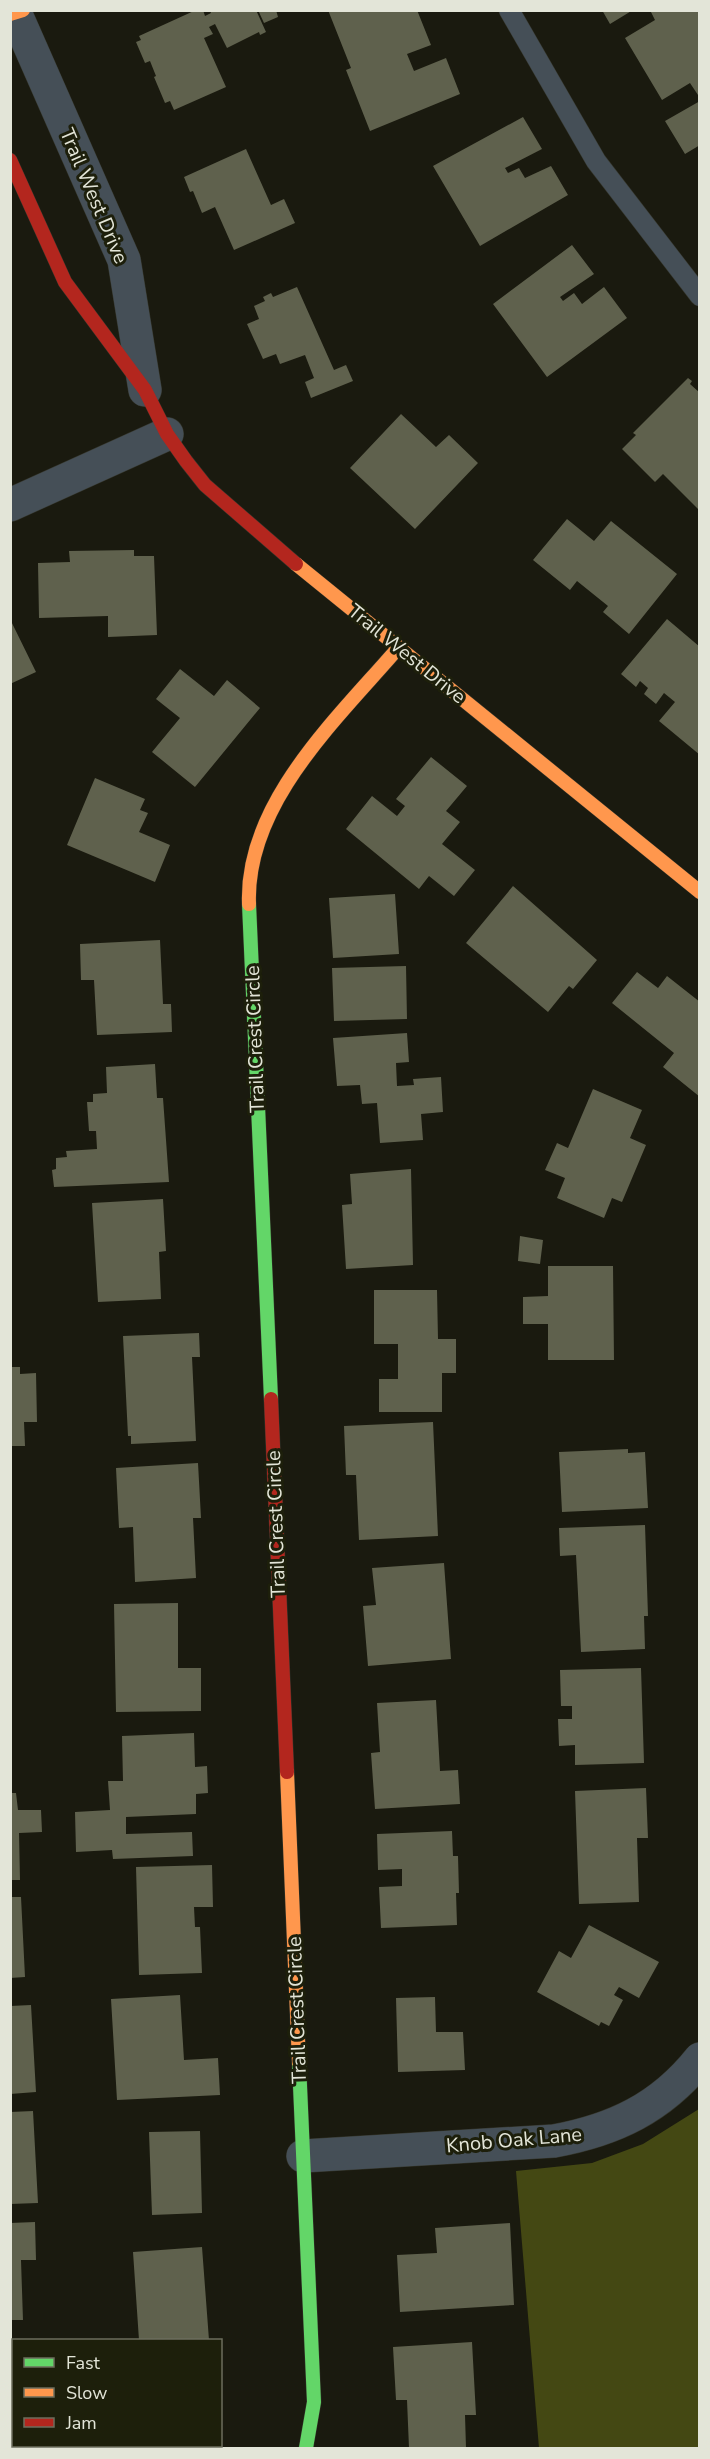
<svg xmlns="http://www.w3.org/2000/svg" width="710" height="2459" font-family="'Nunito Sans',sans-serif">
<rect width="100%" height="100%" fill="#1a1a0f"/>
<!-- forest -->
<path fill="#444813" d="M699,2109V2448H539L516,2171L592,2163L643,2144Z"/>
<!-- building -->
<path fill="#5f614d" d="M196,10H203L205,16L211,13L210,10H256L266,32L260,35L259,32L227,48L215,24L209,27L213,34L204,38L226,87L174,110L170,101L165,103L154,77L156,76L150,61L145,63L136,42L141,40L139,36Z
M258,10H276L278,17L264,23Z
M328,10H417L431,45L407,54L414,71L446,58L460,94L370,131L346,70L351,68Z
M602,10H633L610,24Z
M650,10H700V98L690,83L662,100L625,38L655,20Z
M700,101V145L685,154L665,121Z
M523,117L542,149L505,168L508,173L519,168L525,178L551,166L568,195L480,246L433,166Z
M246,149L271,205L284,199L295,223L234,250L215,207L202,213L193,191L190,192L184,177Z
M572,245L594,274L560,297L563,301L574,293L582,304L604,287L627,318L547,377L493,304Z
M297,287L334,370L346,365L353,381L311,398L305,382L314,378L305,355L280,364L276,354L263,359L247,324L259,319L254,306L265,301L263,297L271,293L273,297Z
M688,378L692,381L690,384L700,393V511L663,474L655,482L622,449L636,435L633,433Z
M401,414L436,447L449,435L478,463L415,529L350,468Z
M567,519L594,541L611,521L677,574L629,634L603,612L608,606L577,581L570,590L533,560Z
M134,550V556H154L157,635L108,637V616L39,618L38,563L70,562L69,551Z
M10,619L36,672L10,684Z
M667,619L700,647V755L659,721L675,702L664,693L656,704L644,694L648,688L640,681L636,687L621,674Z
M180,669L214,696L227,680L260,708L195,787L152,752L180,718L156,699Z
M431,757L467,786L446,811L460,822L442,844L475,870L454,896L429,876L419,889L346,829L372,796L397,816L405,806L396,799Z
M95,778L145,799L140,810L148,813L139,832L170,845L155,882L67,845Z
M513,886L597,960L573,989L569,986L548,1012L466,943Z
M395,894L399,954L333,958L329,898Z
M160,940L163,1004H171L172,1032L97,1035L94,980H81L80,944Z
M406,966L407,1019L334,1021L332,968Z
M637,972L658,988L667,976L700,1002V1097L663,1067L674,1053L612,1003Z
M407,1033L409,1062L396,1063L397,1086L414,1085L413,1079L441,1077L443,1112L421,1114L423,1140L380,1143L377,1103L362,1104L360,1085L337,1086L333,1038Z
M155,1064L157,1098H163L169,1182L54,1187L52,1170L56,1169V1158L67,1157L66,1151L97,1149L96,1131H89L87,1102H93V1094L107,1093L106,1067Z
M593,1089L642,1110L630,1138L646,1145L622,1202L612,1198L604,1218L557,1198L565,1178L545,1170L557,1143L568,1148Z
M411,1169L413,1265L346,1269L342,1205L352,1204L350,1174Z
M163,1199L166,1251L159,1252L161,1299L98,1302L92,1203Z
M520,1236L543,1240L540,1264L518,1261Z
M548,1266H613L614,1360H548V1324H523V1297L548,1296Z
M374,1290H437L438,1339H456V1373H442V1412H379V1379H398V1344H374Z
M199,1333L200,1357H192L196,1441L131,1444V1436H128L123,1336Z
M10,1367H20V1374L36,1373L37,1422H24L25,1446H10Z
M433,1422L438,1536L359,1540L356,1475H346L344,1426Z
M628,1449V1453L645,1452L648,1508L562,1512L559,1452Z
M198,1463L201,1518H193L196,1578L135,1582L133,1527L119,1528L116,1468Z
M645,1525L648,1616H644L645,1649L581,1652L576,1555L560,1556L559,1528Z
M444,1563L451,1659L368,1666L363,1606L376,1605L372,1568Z
M178,1603V1668H201V1711L116,1712L114,1604Z
M641,1668L644,1763L575,1765V1745L559,1746L558,1719H572V1706H561L560,1670Z
M436,1700L440,1771L458,1770L460,1804L375,1809L371,1753L380,1752L377,1703Z
M194,1733L195,1767L207,1766L208,1793L196,1794V1814L126,1817V1834L192,1832L193,1856L113,1859L112,1850L76,1852L75,1812L110,1810L108,1781H123L122,1736Z
M646,1788L648,1838H637L639,1902L579,1904L575,1791Z
M10,1793H16L18,1810H41L42,1832L19,1833L20,1880H10Z
M452,1831L453,1856H458L459,1893H456L457,1925L381,1928L379,1887L402,1886V1869L378,1870L377,1834Z
M212,1865L213,1907H194L195,1927H200L202,1973L139,1975L136,1867Z
M10,1897H21L25,1977L10,1978Z
M589,1925L659,1962L639,1998L619,1987L614,1995L623,2000L609,2026L601,2022L599,2026L537,1992L559,1951L571,1958Z
M180,1995L184,2060L218,2058L220,2095L117,2100L111,1999Z
M435,1997L436,2032H463L465,2070L398,2072L396,1998Z
M31,2005L36,2092L10,2094V2006Z
M33,2111L38,2203L10,2204V2112Z
M200,2131L202,2213L152,2215L149,2132Z
M35,2222L36,2260H21L23,2320H10V2223Z
M510,2223L514,2305L400,2312L397,2255L437,2253L435,2228Z
M202,2247L209,2340H139L133,2252Z
M472,2342L476,2415H465L466,2448H409L407,2400H396L393,2347Z
M14,2345V2433L10,2434V2346Z
M157,2446H211V2448H157Z"/>
<g fill="none" stroke-linecap="round" stroke-linejoin="round">
<!-- lane casing -->
<g stroke="#35362c" stroke-width="21">
<path id="lane" d="M509,10L596,161L700,296"/>
</g>
<!-- street casing -->
<g stroke="#35362c" stroke-width="34">
<path id="street" d="M14,10L124,260L145,390
M10,505L167,434
M303,2156L554,2141C614,2130 661,2108 700,2059"/>
</g>
<!-- fast casing -->
<g stroke="#35362c" stroke-width="15">
<path id="fast" d="M249,904L271,1399
M299,2063L314,2402L306,2448"/>
</g>
<!-- slow casing -->
<g stroke="#35362c" stroke-width="15">
<path id="slow" d="M10,14L23,10
M296,564L700,892
M249,904C245,803 338,718 399,647
M287,1772L299,2063"/>
</g>
<!-- jam casing -->
<g stroke="#35362c" stroke-width="15">
<path id="jam" d="M10,160L65,282L145,390L167,434L186,461L205,485L296,564
M271,1399L287,1772"/>
</g>
<!-- lane -->
<use href="#lane" stroke="#454f57" stroke-width="20"/>
<!-- street -->
<use href="#street" stroke="#454f57" stroke-width="33"/>
<!-- fast -->
<use href="#fast" stroke="#63d668" stroke-width="14"/>
<!-- slow -->
<use href="#slow" stroke="#ff974d" stroke-width="14"/>
<!-- jam -->
<use href="#jam" stroke="#b3261e" stroke-width="14"/>
</g>
<g text-anchor="middle" dominant-baseline="central" stroke-width="6" stroke-linejoin="round" paint-order="stroke">
<!-- street labels -->
<g font-size="20" fill="#e3e5d8" stroke="#1d1f0b">
<text transform="translate(94 196) rotate(67)">Trail West Drive</text>
<text transform="translate(407 654) rotate(39)">Trail West Drive</text>
<text transform="translate(255 1039) rotate(-92)">Trail Crest Circle</text>
<text transform="translate(276 1524) rotate(-92)">Trail Crest Circle</text>
<text transform="translate(297 2010) rotate(-92)">Trail Crest Circle</text>
<text transform="translate(514 2140) rotate(-5)">Knob Oak Lane</text>
</g>
</g>
<!-- border -->
<rect width="710" height="2459" fill="none" stroke="#e3e5d8" stroke-width="24"/>
<!-- legend -->
<rect x="12" y="2339" width="210" height="108" fill="#1d1f0b" stroke="#6c6e5d" stroke-width="1.5"/>
<rect x="24" y="2358" width="30" height="9" fill="#63d668" stroke="#6c6e5d" stroke-width="1.5"/>
<text x="66" y="2369" font-size="18" fill="#e3e5d8">Fast</text>
<rect x="24" y="2388" width="30" height="9" fill="#ff974d" stroke="#6c6e5d" stroke-width="1.5"/>
<text x="66" y="2399" font-size="18" fill="#e3e5d8">Slow</text>
<rect x="24" y="2418" width="30" height="9" fill="#b3261e" stroke="#6c6e5d" stroke-width="1.5"/>
<text x="66" y="2429" font-size="18" fill="#e3e5d8">Jam</text>
</svg>
